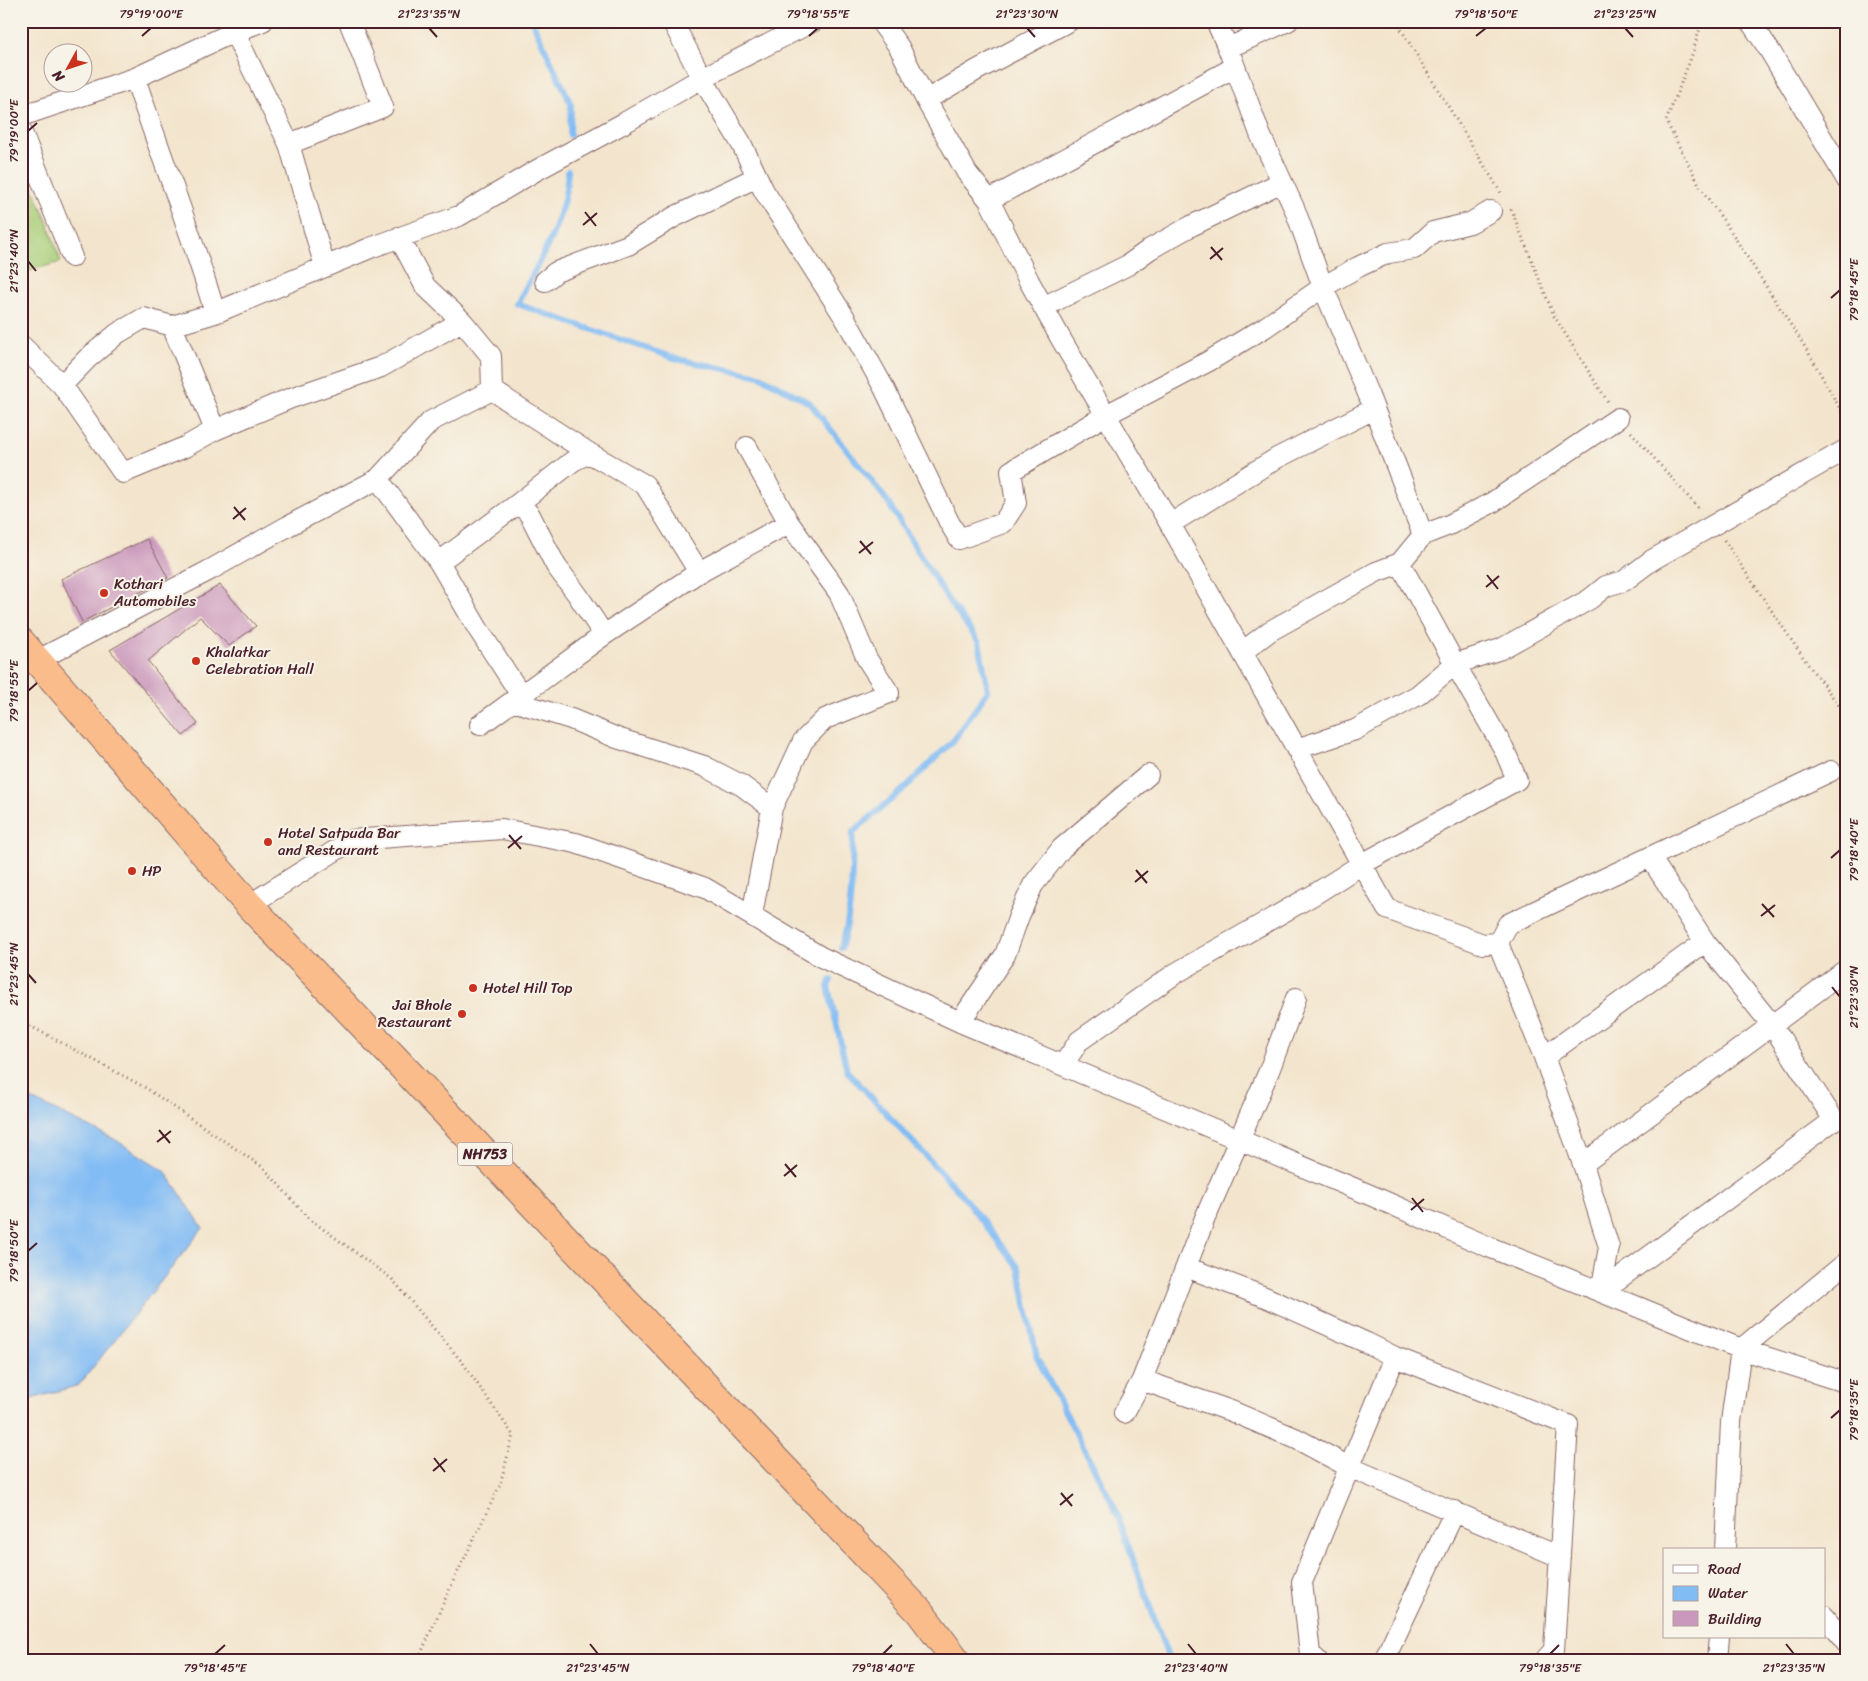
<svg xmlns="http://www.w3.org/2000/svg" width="1868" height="1681" font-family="Sriracha,sans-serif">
<rect width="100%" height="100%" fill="#f7f3e8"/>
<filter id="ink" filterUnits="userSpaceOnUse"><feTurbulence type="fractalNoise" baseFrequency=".02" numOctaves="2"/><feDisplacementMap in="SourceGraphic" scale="10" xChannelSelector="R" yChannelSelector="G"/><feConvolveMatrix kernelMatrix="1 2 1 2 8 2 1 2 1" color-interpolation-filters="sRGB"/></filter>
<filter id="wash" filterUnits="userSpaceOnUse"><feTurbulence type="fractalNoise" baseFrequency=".0096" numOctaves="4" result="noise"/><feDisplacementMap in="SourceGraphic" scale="20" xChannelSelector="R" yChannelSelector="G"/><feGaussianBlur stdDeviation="1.12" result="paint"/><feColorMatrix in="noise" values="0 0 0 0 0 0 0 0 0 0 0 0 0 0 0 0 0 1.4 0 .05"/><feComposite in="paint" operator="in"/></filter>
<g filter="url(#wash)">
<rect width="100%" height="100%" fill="#f3e5cd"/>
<!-- green -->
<path fill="#a7cd77" stroke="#787651" d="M21,159L47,221L61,262L21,273Z"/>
<!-- water -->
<path fill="#82bcf4" stroke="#666e90" d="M21,1094L114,1139L165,1171L203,1228L79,1385L21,1402Z"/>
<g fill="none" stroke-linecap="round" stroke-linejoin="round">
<!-- stream -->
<path stroke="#82bcf4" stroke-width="6" d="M532,21L571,104L570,135
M568,171C566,220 539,262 517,304L677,359L760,376L810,403L885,498L948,600L979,642L988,691L953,741L906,787L853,832C852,871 853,911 841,948
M831,980L828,986L847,1071L962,1195L1019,1268L1037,1358L1114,1506L1169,1660"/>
</g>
<g id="blocks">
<!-- building -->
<path fill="#ca98bc" d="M147,539L168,578L82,622L61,579Z
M220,585L256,626L229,646L200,617L148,661L198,724L183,736L110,650Z"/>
</g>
</g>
<g filter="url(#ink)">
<use href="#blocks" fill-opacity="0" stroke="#856464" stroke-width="1"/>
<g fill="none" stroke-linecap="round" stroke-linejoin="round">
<!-- street casing -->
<g stroke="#856464" stroke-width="22">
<path id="street" d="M263,21L234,32L289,144L383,107L349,21
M814,21L702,78L741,143L764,191L845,318L884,388L949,522L959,539L1003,523L1016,503L1011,471L1106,415L1209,361L1264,328L1323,287L1358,267L1388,253L1414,249L1433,232L1470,223L1491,211
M1216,21L1228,48L1260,134L1295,210L1323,287L1369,396L1423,535L1400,563L1455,664L1418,695L1355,730L1296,749
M1750,21L1770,51L1847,180
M1228,48L1288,21
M135,78C161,157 192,233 215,313L172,326L144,318L118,333L88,358L62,385L123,473L185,447L215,430L172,326
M926,100L977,70L1069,21
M21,116L135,78L234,32L229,21
M21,130L72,257
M289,144L325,267
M989,200L1235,67
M399,237L425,286L462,321
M545,281L556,272L628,245L674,217L757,177
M1043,307L1128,265L1150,249L1191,226L1282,182
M215,313L370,248L459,216L537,170L624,123L702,78L672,21
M21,345L62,385
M589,453L573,461L519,503L530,515L556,566L577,594L604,635
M378,479L439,562
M519,503L439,562L478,629L521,695
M1170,524L1277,458L1374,409
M1423,535L1449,525L1493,502L1618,418
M699,572L789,523L747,447
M1242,652L1270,631L1376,572L1400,563
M38,660L210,570L288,526L378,479L431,421L492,390L491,356L462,321L381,367L291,398L215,430
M513,701L571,719L617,738L704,766L741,785L772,808
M480,725L604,635L699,572L645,485L589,453L492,390
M1650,857L1831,771
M249,905L352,840L502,829L576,843L705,888L821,957L960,1022L1370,1195L1489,1247L1601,1292L1609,1247L1583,1164L1544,1057L1498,943L1483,944L1387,909L1170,524L1061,339L1029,281L989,200L967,173L926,100L899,47L880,21
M752,915L772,808L803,741L825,719L889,693L867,659L839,593L789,523
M1498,943L1508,924L1650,857L1705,942L1772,1025L1583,1164
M960,1022L1005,955L1019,916L1033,885L1062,848L1148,775
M1544,1057L1705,942
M1063,1065L1079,1041L1176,973L1315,894L1362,864L1517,780L1504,749L1455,664L1501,649L1590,599L1606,586L1624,581L1652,560L1847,449
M1186,1267L1265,1297L1367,1343L1395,1357L1568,1425L1554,1650L1545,1660
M1601,1292L1834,1120L1772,1025L1847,969
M1601,1292L1741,1349L1847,1383
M1142,1380L1231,1411L1297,1439L1349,1467L1560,1557
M1124,1413L1142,1380L1205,1218L1269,1071L1296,998
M1725,1550L1731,1422L1741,1349L1847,1262
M1824,1616L1847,1644
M1317,1660L1310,1654L1302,1582L1395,1357
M1384,1660L1455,1511
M1717,1660L1719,1637"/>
</g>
<!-- highway casing -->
<g stroke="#856464" stroke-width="30">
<path id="highway" d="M21,642L249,905L919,1611L956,1660"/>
</g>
<!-- path -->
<path stroke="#856464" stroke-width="3" stroke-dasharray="1 4" stroke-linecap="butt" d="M1396,21L1501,193
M1702,21L1691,58L1666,121L1702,190L1728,227L1807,350L1847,421
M1511,209L1554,316L1608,402
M1631,432L1700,510
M1724,540L1807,663L1847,716
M21,1021L146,1088L264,1168L308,1218L392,1279L463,1363L513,1435L500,1485L451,1586L418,1660"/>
<!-- street -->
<use href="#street" stroke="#fff" stroke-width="20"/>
<!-- highway -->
<use href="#highway" stroke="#fabc8b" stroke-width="28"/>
</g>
</g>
<!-- ticks -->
<path fill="none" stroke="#4a1f2b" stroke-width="2" d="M429,28L437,37M1027,28L1035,37M1625,28L1633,37M142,36L151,28M809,36L818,28M1476,36L1486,28M28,131L37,123M585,212L596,226M583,225L597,213M1211,247L1222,260M1210,259L1223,248M28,261L36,271M1831,298L1840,290M234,507L245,520M233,519L246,508M860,541L871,554M859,553L873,542M1487,575L1498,589M1486,587L1499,576M28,691L37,683M509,835L521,849M508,848L522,836M1831,858L1840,850M1136,870L1147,883M1135,882L1148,871M1762,904L1774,917M1761,916L1775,905M28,974L36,983M1832,987L1840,997M159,1130L170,1143M157,1142L171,1131M785,1164L796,1177M784,1176L797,1165M1412,1198L1423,1212M1411,1210L1424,1199M28,1251L37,1243M1831,1418L1840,1410M434,1458L445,1472M433,1471L447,1459M1061,1493L1072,1506M1060,1505L1073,1494M590,1644L598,1654M1188,1644L1196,1654M1786,1644L1794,1654M215,1654L225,1645M883,1654L892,1645M1550,1654L1559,1645"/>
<!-- markers -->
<g fill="#c8321e" stroke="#f7f3e8" stroke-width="2">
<circle cx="104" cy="593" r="5"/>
<circle cx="196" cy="661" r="5"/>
<circle cx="268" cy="842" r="5"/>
<circle cx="132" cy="871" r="5"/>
<circle cx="473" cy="988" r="5"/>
<circle cx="462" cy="1014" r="5"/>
</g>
<g text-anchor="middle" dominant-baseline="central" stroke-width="4" stroke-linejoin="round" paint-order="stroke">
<!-- shield labels -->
<rect fill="#f7f3e8" stroke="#7e5f64" stroke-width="1" x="457.5" y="1142.5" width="55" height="23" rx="4"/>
<g font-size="14" font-weight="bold" fill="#4a1f2b">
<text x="485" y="1154">NH753</text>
</g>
<!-- poi labels -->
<g font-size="15" fill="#4a1f2b" stroke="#f7f3e8" text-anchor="start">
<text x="114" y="584">Kothari<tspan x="114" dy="17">Automobiles</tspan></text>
<text x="206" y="652">Khalatkar<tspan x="206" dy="17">Celebration Hall</tspan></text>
<text x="278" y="833">Hotel Satpuda Bar<tspan x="278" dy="17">and Restaurant</tspan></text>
<text x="142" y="871">HP</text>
<text x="483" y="988">Hotel Hill Top</text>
<text x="452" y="1005" text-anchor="end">Jai Bhole<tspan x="452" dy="17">Restaurant</tspan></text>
</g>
</g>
<!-- margin -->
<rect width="1868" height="1681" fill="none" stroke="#f7f3e8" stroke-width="55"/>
<!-- legend -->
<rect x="1663" y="1548" width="162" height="90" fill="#f7f3e8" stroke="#b29e9c"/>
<rect x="1673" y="1565" width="25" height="8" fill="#ffffff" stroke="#b29e9c"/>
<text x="1708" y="1574" font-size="15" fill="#4a1f2b">Road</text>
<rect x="1673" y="1586" width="25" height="15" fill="#82bcf4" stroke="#b29e9c"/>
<text x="1708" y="1598" font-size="15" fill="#4a1f2b">Water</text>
<rect x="1673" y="1611" width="25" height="15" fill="#ca98bc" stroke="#b29e9c"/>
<text x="1708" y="1624" font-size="15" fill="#4a1f2b">Building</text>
<!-- north arrow -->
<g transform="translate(68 68) rotate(230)"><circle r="24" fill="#f7f3e8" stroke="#b29e9c"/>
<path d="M0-4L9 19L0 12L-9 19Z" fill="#c8321e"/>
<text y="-8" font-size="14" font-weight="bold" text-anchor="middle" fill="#4a1f2b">N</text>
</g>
<rect x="28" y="28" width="1812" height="1626" fill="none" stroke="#4a1f2b" stroke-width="2"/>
<g font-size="12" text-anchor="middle" fill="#4a1f2b">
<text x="151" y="18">79°19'00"E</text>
<text x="429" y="18">21°23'35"N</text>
<text x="818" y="18">79°18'55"E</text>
<text x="1027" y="18">21°23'30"N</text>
<text x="1486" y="18">79°18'50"E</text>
<text x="1625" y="18">21°23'25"N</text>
<text transform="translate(14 131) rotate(-90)" y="4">79°19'00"E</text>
<text transform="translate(14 261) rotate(-90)" y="4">21°23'40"N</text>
<text transform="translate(1854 290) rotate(-90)" y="4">79°18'45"E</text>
<text transform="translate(14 691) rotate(-90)" y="4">79°18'55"E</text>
<text transform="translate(1854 850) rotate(-90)" y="4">79°18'40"E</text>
<text transform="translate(14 974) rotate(-90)" y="4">21°23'45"N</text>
<text transform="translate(1854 997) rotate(-90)" y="4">21°23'30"N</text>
<text transform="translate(14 1251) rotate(-90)" y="4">79°18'50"E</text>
<text transform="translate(1854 1410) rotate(-90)" y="4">79°18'35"E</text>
<text x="215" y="1672">79°18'45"E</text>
<text x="598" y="1672">21°23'45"N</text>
<text x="883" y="1672">79°18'40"E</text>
<text x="1196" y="1672">21°23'40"N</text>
<text x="1550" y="1672">79°18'35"E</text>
<text x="1794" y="1672">21°23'35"N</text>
</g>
</svg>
